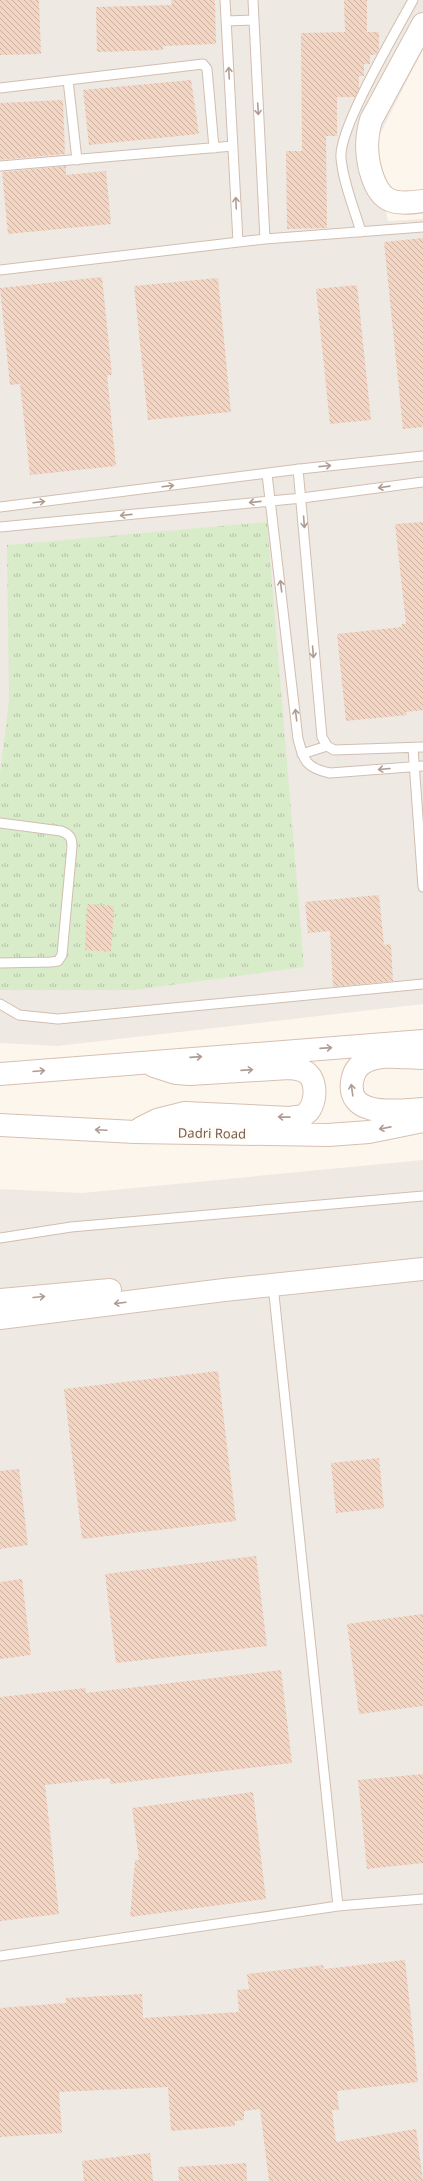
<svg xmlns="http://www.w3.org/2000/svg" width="423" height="2181" font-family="'Noto Sans',sans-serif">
<defs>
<pattern id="park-tufts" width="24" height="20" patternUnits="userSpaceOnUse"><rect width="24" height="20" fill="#d8ecc9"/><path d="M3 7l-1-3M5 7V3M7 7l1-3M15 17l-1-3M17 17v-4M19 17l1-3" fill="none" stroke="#b4c2a5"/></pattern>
<pattern id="building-back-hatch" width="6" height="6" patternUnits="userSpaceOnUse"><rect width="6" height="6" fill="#f3d5c3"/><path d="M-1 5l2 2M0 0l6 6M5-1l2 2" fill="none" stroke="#cab0a1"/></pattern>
</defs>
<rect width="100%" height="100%" fill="#fdf6ec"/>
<!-- industrial -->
<path fill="#efe9e4" d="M0,0H423V49L373,148L388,221L423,219V1004L57,1046L0,1043Z
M423,1160V2181H0V1189L82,1193Z"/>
<!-- park -->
<path fill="url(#park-tufts)" d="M267,522L304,967L135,990H0V774L9,701L7,545Z"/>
<!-- building -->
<path fill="url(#building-back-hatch)" d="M0,0H39L41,54L0,55Z
M171,0H215L216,44L163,46V50L97,52L96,7L172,5Z
M344,0H367V32H379V49L376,55H370V64H364V76H359V89L355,97H337V136H326L327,228L287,229L286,151H302L301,33L345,32Z
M191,80L199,134L89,145L83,90Z
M63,100L65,154L0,160V103Z
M66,166V175L106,171L111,224L8,234L2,172Z
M423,238V427L403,429L384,242Z
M102,277L112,375H107L116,466L30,475L20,384L10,385L0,288Z
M218,278L231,412L148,420L134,286Z
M357,285L371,420L330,424L316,289Z
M423,522V710L406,712L407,715L346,721L337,634L402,627V624H406L395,524Z
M379,895L384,945L391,944L393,981L333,987L330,931L308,933L305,902Z
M87,904L114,906L111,952L85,950Z
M218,1371L236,1521L82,1539L64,1389Z
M379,1458L384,1508L336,1513L331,1463Z
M19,1469L28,1545L0,1549V1471Z
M256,1556L267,1646L116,1663L105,1574Z
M22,1579L31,1655L0,1659V1582Z
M423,1614V1706L359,1714L347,1624Z
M281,1670L292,1763L110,1784V1778L45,1785L59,1914L0,1921V1697L86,1688V1693Z
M423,1774V1863L367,1869L358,1780Z
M253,1792L266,1899L130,1917L135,1860H139L132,1808Z
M405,1960L418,2082L337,2091L339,2110H332L336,2142L416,2129L423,2181H269L260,2109L244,2111V2120L235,2121V2126L171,2131L168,2087L59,2092L62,2133L0,2137V2008L66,2003V1998L142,1994L143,2018L239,2012L237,1990L249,1989L247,1974L323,1965L324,1969Z
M150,2153L153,2181H84L82,2161Z
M246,2163L247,2181H179L178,2167Z"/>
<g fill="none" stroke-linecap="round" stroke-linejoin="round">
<!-- lane casing -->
<g stroke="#d1beb0" stroke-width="11">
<path id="lane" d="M225,0L238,242
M253,0L265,239
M226,21L254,20
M68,80L77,160
M0,88L203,64L207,69L214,148
M0,166L233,146
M361,232C354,208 343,182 341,158C338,129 397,30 413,0
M0,270L265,239L423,227
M298,469L322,737L327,746L334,750L423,747
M267,474L298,739C304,761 306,768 330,773L423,766
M0,507L300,469L423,456
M0,527L302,498L423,482
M413,748L423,887
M302,754L327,746
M0,823L61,831C69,834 72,837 72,846L62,955L58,961L51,962L0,963
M0,1004L19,1015L58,1019L423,984
M0,1238L71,1227L423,1196
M273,1285L338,1906
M0,1956L338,1906L423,1899"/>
</g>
<!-- secondary casing -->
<g stroke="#d6c0b0" stroke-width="24">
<path id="secondary" d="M423,24L371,120C366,138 366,151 370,169C379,201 390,206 423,201
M423,1058C406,1058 380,1053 365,1062C357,1066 353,1074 352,1082C347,1119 400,1110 423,1109
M0,1074L423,1041
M0,1125L135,1132L328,1135L369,1132L423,1121
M141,1128L157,1120L185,1113L290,1118C293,1117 299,1117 302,1116C316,1110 318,1085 309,1075C304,1069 297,1069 289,1068L190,1074L176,1073L154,1066
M0,1300L110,1290
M0,1318L224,1290L423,1269"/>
</g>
<!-- lane -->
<use href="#lane" stroke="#fff" stroke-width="9"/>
<!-- secondary -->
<use href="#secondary" stroke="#fff" stroke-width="22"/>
</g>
<!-- one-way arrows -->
<defs><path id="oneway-shaft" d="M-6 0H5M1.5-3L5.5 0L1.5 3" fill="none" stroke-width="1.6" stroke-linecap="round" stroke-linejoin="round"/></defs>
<g stroke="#af9d94">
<use href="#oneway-shaft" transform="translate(229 73) rotate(-93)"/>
<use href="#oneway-shaft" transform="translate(258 109) rotate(87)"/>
<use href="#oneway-shaft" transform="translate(236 203) rotate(-93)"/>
<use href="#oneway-shaft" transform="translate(325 466) rotate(-6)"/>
<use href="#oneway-shaft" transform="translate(168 486) rotate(-7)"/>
<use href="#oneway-shaft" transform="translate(384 487) rotate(172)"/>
<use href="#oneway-shaft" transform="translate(39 502) rotate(-7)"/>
<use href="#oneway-shaft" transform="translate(255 502) rotate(174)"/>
<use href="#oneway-shaft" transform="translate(126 515) rotate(174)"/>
<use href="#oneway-shaft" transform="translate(304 522) rotate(86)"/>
<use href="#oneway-shaft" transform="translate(281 586) rotate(-97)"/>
<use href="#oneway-shaft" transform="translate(313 652) rotate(86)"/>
<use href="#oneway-shaft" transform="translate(296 715) rotate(-97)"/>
<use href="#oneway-shaft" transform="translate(384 769) rotate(175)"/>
<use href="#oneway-shaft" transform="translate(326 1048) rotate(-4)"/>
<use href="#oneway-shaft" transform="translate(196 1057) rotate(-4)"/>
<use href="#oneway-shaft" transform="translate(247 1070) rotate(-4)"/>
<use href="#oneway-shaft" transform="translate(39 1071) rotate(-5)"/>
<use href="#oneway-shaft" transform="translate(352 1090) rotate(-98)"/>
<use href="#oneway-shaft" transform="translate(284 1117) rotate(-179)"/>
<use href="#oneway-shaft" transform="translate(385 1128) rotate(169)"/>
<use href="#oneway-shaft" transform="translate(101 1130) rotate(-177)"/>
<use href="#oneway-shaft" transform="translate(39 1297) rotate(-5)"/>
<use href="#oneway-shaft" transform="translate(120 1303) rotate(173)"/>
</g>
<g text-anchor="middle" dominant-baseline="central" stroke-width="3.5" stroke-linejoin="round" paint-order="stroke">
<!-- street labels -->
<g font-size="13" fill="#7a5c4d" stroke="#fffaf3">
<text transform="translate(212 1133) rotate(1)">Dadri Road</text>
</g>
</g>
</svg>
